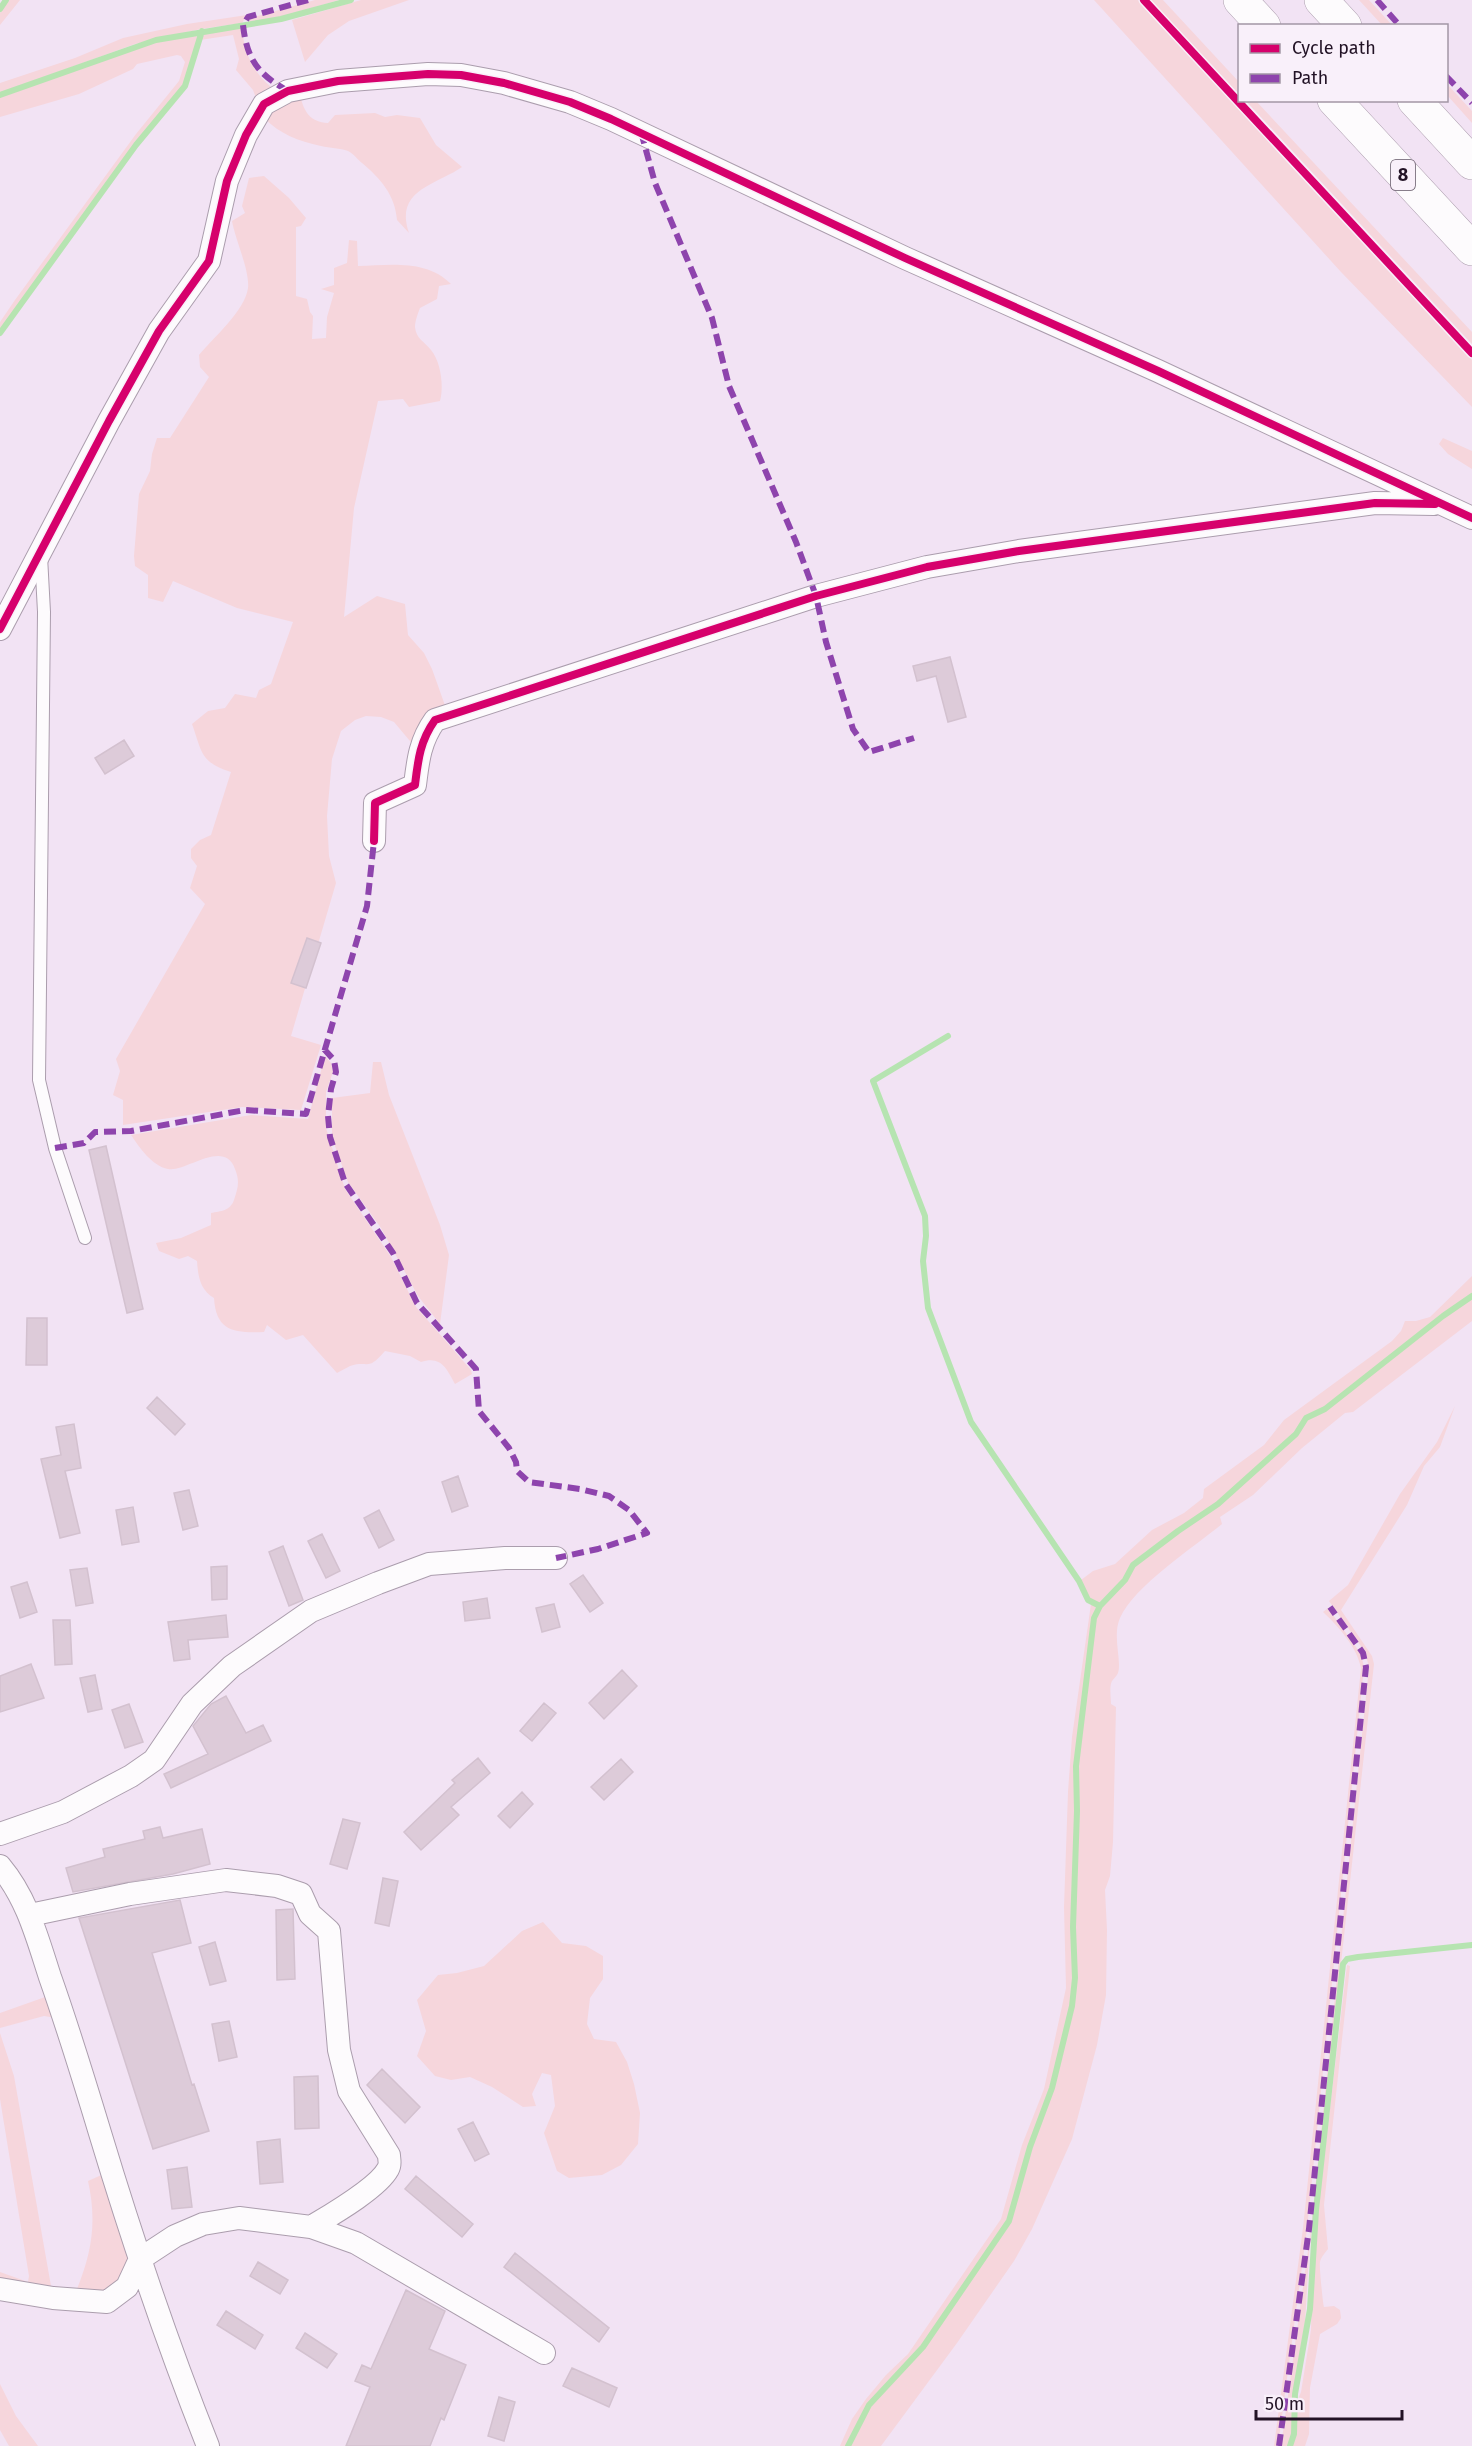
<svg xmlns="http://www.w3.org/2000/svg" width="1472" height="2446" font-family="'Fira Sans',sans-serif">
<rect width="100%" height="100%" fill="#f2e3f4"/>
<!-- green -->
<path fill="#f6d6dc" d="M8,0H20L0,25V13Z
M315,0H339L277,18L248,23L250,18Z
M361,0H409L349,21L328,35L305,62L292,20Z
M1094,0H1138L1472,360V407L1341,272Z
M1150,0H1163L1239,82V94Z
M1359,0H1369L1392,25H1382Z
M247,15L242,23L201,29L135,44L0,93V83L75,58L123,38L187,24Z
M242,28C244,52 252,71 271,87V89L256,98L253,90L236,70L239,59L233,35L200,40L202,34Z
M200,34L183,85L135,145L0,330V322L15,300L136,134L179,81L185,62L181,56L177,55L137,64L133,69L79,94L0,117V97L156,42Z
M1447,84L1472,111V123L1447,95Z
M300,95C304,112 310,122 328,123L335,115L375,113L385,117L397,115L420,118L436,145L462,167C436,185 394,190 409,233L397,220C395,195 381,179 362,163C358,160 354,154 348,151C340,148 330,148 321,146C298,141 280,134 264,118L268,112Z
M1246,101H1256L1472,332V344Z
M264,176L289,198L306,218L301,226L296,227V296L307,299L310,312L313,316L312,339L326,338L327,317L334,293L321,289L334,285V268L347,263L349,240L357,241L358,266C389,265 427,259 451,284L439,286L437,299L420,308C418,313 415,321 415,327C416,339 425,342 431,350C441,362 444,386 440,401L409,407L403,399L378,401L354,508L344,617L377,596L405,604L408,635L424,653L432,669L447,711L415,747L394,722L381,717L366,716L355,720L341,731L332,759L327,816L329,856L336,883L291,1036L321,1045L301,1110L242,1107L123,1125V1100L113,1095L120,1071L116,1059L205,904L190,888L197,866L191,858V849L200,840L211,835L231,772C200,762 202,752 192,724L208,711L225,708L235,694L256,698L259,690L271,684L293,622L237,608L173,581L163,602L148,598V575L135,566L134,556L139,494L150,471L152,454L157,438H170L209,377L200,367L199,355C213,338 245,311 248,288C250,271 235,239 232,221L245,213L242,206L249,178Z
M1443,438L1472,451V469L1448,454L1439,444Z
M325,1056L331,1063L333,1072L326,1092V1128L345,1189L391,1257L416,1307L471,1370L472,1374L455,1384C447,1369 441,1355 421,1362L410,1356L385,1351C367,1372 369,1360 350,1366C346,1368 341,1371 337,1373L303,1335L286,1340L267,1325L264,1332C235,1333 216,1332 214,1298C200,1290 198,1276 197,1261L188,1256L179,1259L159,1251L156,1243L181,1238L211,1225V1213C221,1211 230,1211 234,1200C238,1188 240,1181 235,1169C224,1138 185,1173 168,1169C152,1166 139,1147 131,1135L251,1115L308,1119Z
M373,1062H381L389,1095L440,1225L449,1255L440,1324L418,1296L381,1228L348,1182L332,1138V1098L370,1093Z
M1472,1276V1293L1441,1315L1324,1408L1304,1417L1295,1433L1217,1502L1145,1552L1132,1564L1124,1578L1099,1603L1089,1598L1081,1580L1093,1571L1115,1564L1152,1530L1184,1513L1203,1498L1204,1489L1264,1445L1284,1420L1392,1341L1401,1331L1405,1321H1416L1430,1317Z
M1472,1298V1321L1353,1412L1345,1413L1302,1448L1253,1495L1220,1517L1222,1524C1194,1547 1134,1586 1120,1618C1112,1636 1122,1660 1118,1673C1117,1676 1114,1678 1112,1681C1109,1687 1111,1697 1111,1704L1116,1707L1113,1842L1110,1876L1105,1890L1107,1930L1106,1995L1097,2045L1072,2139L1032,2229L1014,2261L957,2343L881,2446H850L870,2406L924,2348L1011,2222L1031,2148L1053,2089L1074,2006L1077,1978L1074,1928L1078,1811L1077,1766L1096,1619L1101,1607L1126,1581L1135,1566L1178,1532L1220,1505L1298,1435L1307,1420L1326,1411L1444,1317Z
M1455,1406L1440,1447L1424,1466L1407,1505L1341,1610L1372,1656L1374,1664L1309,2254L1305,2323L1293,2395L1292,2432L1288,2446H1281L1311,2229L1369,1667L1365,1652L1329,1601L1348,1585L1400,1494L1437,1442Z
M1091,1604L1097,1607L1092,1618L1074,1766L1075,1811L1071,1927L1073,1978L1071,2006L1050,2088L1028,2147L1008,2220L922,2346L868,2404L846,2446H840L852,2419L866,2399L886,2375L908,2354L1001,2219L1022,2145L1044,2089L1066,1988L1064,1907L1068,1792L1072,1737Z
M1328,1608L1361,1654L1364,1667L1307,2229L1278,2446H1274L1303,2228L1361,1668C1357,1647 1338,1626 1323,1612Z
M543,1922L562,1943L586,1946L603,1956V1979L590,1998L587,2024L594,2039L616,2042L627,2062L634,2084L640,2113L638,2144L621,2165L602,2175L569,2178L557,2171L544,2133L555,2106L551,2075L542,2073L532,2094L536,2106L523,2107L492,2087L470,2077L451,2080L435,2076L417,2056L426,2031L417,2000L438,1975L457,1973L484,1966L522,1931Z
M1347,1965L1350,1966L1324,2205L1328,2249C1325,2253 1321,2257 1320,2262C1319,2265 1323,2305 1324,2307L1334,2306L1340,2310L1341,2318L1337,2324L1320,2334L1310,2388L1309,2434L1305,2446H1292L1297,2402L1301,2392L1311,2330L1312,2275L1318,2210Z
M48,1996L56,2018L44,2016L0,2028V2013Z
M0,2033L14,2076L51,2286L77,2289C92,2252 97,2221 88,2181L106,2173L130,2262L111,2293L0,2285V2272L28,2282L29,2276L0,2099Z
M0,2384L16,2416L38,2446H9L0,2430Z"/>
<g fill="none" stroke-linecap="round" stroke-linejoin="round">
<!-- stream -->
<path stroke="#b6e4b1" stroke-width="6" d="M0,9L6,0
M0,95L156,40L281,19L351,0
M0,333L136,145L185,86L202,31
M948,1036L873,1081L925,1216L926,1236L923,1261L928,1308L971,1422L1079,1581L1088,1600L1100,1606
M848,2446L869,2405L923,2347L1009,2221L1030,2147L1052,2088L1072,2006L1075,1978L1073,1927L1077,1811L1076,1766L1094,1618L1100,1606L1125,1580L1133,1565L1178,1531L1218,1504L1296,1434L1306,1418L1325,1409L1443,1316L1472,1296
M1290,2446L1294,2434L1295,2394L1310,2309L1316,2210L1343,1964L1347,1959L1358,1957L1472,1945"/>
</g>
<!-- building -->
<path fill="#ddcbd9" stroke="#d3c1cf" stroke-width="1.5" d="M950,657L966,717L948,722L936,676L917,681L913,666Z
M124,740L134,756L105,774L95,758Z
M307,938L321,943L306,988L291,983Z
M106,1146L143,1309L127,1313L89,1150Z
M27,1318H47V1365H26Z
M157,1397L185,1424L175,1435L147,1408Z
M74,1424L81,1468L65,1471L80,1533L60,1538L41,1459L61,1455L56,1427Z
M458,1476L468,1506L452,1512L442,1482Z
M189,1490L198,1526L183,1530L174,1493Z
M133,1507L139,1542L122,1545L116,1510Z
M379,1510L394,1540L379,1548L364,1518Z
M322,1534L340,1571L326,1578L308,1541Z
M283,1546L303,1600L289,1606L269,1552Z
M227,1566V1599L212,1600L211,1567Z
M87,1568L93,1603L76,1606L70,1570Z
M583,1575L603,1603L590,1612L570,1584Z
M27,1582L37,1612L20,1618L11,1587Z
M487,1598L490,1618L465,1621L463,1602Z
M554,1604L560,1627L542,1632L536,1608Z
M226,1615L228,1637L188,1640L190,1659L174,1661L168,1622Z
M53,1620H70L72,1664L55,1665Z
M31,1664L44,1698L0,1712V1676Z
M622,1670L637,1686L604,1719L589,1703Z
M95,1675L102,1709L88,1712L80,1678Z
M226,1696L246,1733L263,1725L271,1741L171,1788L164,1774L208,1754L193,1726L211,1704Z
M544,1703L556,1713L532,1741L520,1731Z
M129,1704L143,1742L125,1748L112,1710Z
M478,1758L490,1773L451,1807L459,1815L421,1850L404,1832L455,1783L452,1780Z
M621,1759L633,1772L604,1800L591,1787Z
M522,1792L533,1804L510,1828L498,1816Z
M343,1819L360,1823L347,1869L330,1864Z
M160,1827L163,1838L202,1829L210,1864L173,1874L73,1892L66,1868L105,1857L103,1849L145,1839L143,1831Z
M383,1878L398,1881L389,1926L375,1923Z
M180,1900L191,1943L152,1953L192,2085L194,2084L209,2131L153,2149L79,1918Z
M293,1909L295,1979L277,1980L276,1910Z
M215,1942L226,1981L210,1985L199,1947Z
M229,2021L237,2057L219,2061L212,2024Z
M382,2069L420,2107L405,2123L367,2085Z
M318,2076L319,2128L295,2129L294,2077Z
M473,2122L489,2154L475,2161L458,2129Z
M280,2139L283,2182L260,2184L257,2142Z
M187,2167L192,2207L172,2209L167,2170Z
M416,2176L473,2224L462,2237L405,2189Z
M515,2253L609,2328L599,2342L504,2267Z
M258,2262L288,2280L280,2294L250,2276Z
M406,2290L445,2311L429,2349L466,2365L444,2420L441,2418L430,2446H346L370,2387L355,2381L362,2365L371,2369Z
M226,2311L263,2335L255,2349L217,2325Z
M305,2333L337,2354L327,2368L296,2348Z
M572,2368L617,2388L609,2407L563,2386Z
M499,2397L515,2402L504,2441L488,2436Z"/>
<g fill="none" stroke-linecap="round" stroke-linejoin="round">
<!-- lane casing -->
<g stroke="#ab9dad" stroke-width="14">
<path id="lane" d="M41,556L44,612L39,1080L55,1148L85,1238"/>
</g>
<!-- street casing -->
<g stroke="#ab9dad" stroke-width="24">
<path id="street" d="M0,629L109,421L159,331L209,261L227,181L246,135L264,104L288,91L338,81L428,74L461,75L504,83L570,102L611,119L905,258L1158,371L1472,518
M374,841L375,803L415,785C418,760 420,741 435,720L816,596L927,567L1019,551L1375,503L1434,504
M0,1834L63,1812L131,1776L154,1760L192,1704L232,1666L311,1611L378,1583L429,1564L505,1558H556
M0,1866C27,1898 37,1937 50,1977C68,2028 84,2080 100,2133C132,2239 167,2343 208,2446
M30,1915L130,1894L226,1880L277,1886L301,1894L310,1914L329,1931L339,2050L349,2091L389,2155C389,2160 391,2164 388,2169C378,2188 331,2215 311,2227
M0,2289L53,2298L107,2302L127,2287L140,2259L175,2236L203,2224L239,2218L311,2227L356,2243L544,2353"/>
</g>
<!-- highway casing -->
<g stroke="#ab9dad" stroke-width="34">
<path id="highway" d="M1240,0L1264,26
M1321,0L1345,26
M1334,100L1472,249
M1414,100L1472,163"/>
</g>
<!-- lane -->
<use href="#lane" stroke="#fdfbfd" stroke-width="12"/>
<!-- street -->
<use href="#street" stroke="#fdfbfd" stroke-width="22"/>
<!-- highway -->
<use href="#highway" stroke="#fdfbfd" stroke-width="33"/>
<!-- quiet -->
<path stroke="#8e44ad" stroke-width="6" stroke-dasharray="12 6" stroke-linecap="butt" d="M1377,0L1400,26
M1446,76L1472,103
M288,91C258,74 247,60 243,25L248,17L308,0
M641,132L655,183L712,318L729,386L796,542L816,596L826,642L853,729L869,752L914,738
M324,1049L334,1060L336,1072L331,1089L328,1116L330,1137L345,1183L393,1253L417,1303L476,1369L479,1411L509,1448L516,1462L517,1471L529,1482L580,1489L609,1496L629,1510L647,1533L598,1549L556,1558
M55,1148L84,1143L95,1132L131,1131L245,1110L306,1114L367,906L374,841
M1279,2446L1309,2229L1366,1667L1363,1653L1330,1607"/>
<!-- cycleway casing -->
<g stroke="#f9f0fa" stroke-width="11">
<path id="cycleway" d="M1144,0L1472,353
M0,629L109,421L159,331L209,261L227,181L246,135L264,104L288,91L338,81L428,74L461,75L504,83L570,102L611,119L905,258L1158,371L1472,518
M374,841L375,803L415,785C418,760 420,741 435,720L816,596L927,567L1019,551L1375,503L1435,504"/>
</g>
<!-- cycleway -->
<use href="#cycleway" stroke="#d6006c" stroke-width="8"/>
</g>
<g text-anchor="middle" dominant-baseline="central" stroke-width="5" stroke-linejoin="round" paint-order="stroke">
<!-- shield labels -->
<rect fill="#f9f0fa" stroke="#625565" stroke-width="1.5" x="1391" y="160" width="24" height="30" rx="4.5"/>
<g font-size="18" font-weight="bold" fill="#221225">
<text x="1403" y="175">8</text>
</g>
</g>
<!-- legend -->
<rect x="1238" y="24" width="210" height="78" fill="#f9f0fa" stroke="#a397a5" stroke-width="1.5"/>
<rect x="1250" y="44" width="30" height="9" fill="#d6006c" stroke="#a397a5" stroke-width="1.5"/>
<text x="1292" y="54" font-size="18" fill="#221225">Cycle path</text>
<rect x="1250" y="74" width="30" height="9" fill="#8e44ad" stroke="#a397a5" stroke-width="1.5"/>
<text x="1292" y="84" font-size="18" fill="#221225">Path</text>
<!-- scale -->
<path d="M1256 2410v9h146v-9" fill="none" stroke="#221225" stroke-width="3"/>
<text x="1265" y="2410" font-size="18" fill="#221225" stroke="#f9f0fa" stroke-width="4.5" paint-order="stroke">50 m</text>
</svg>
